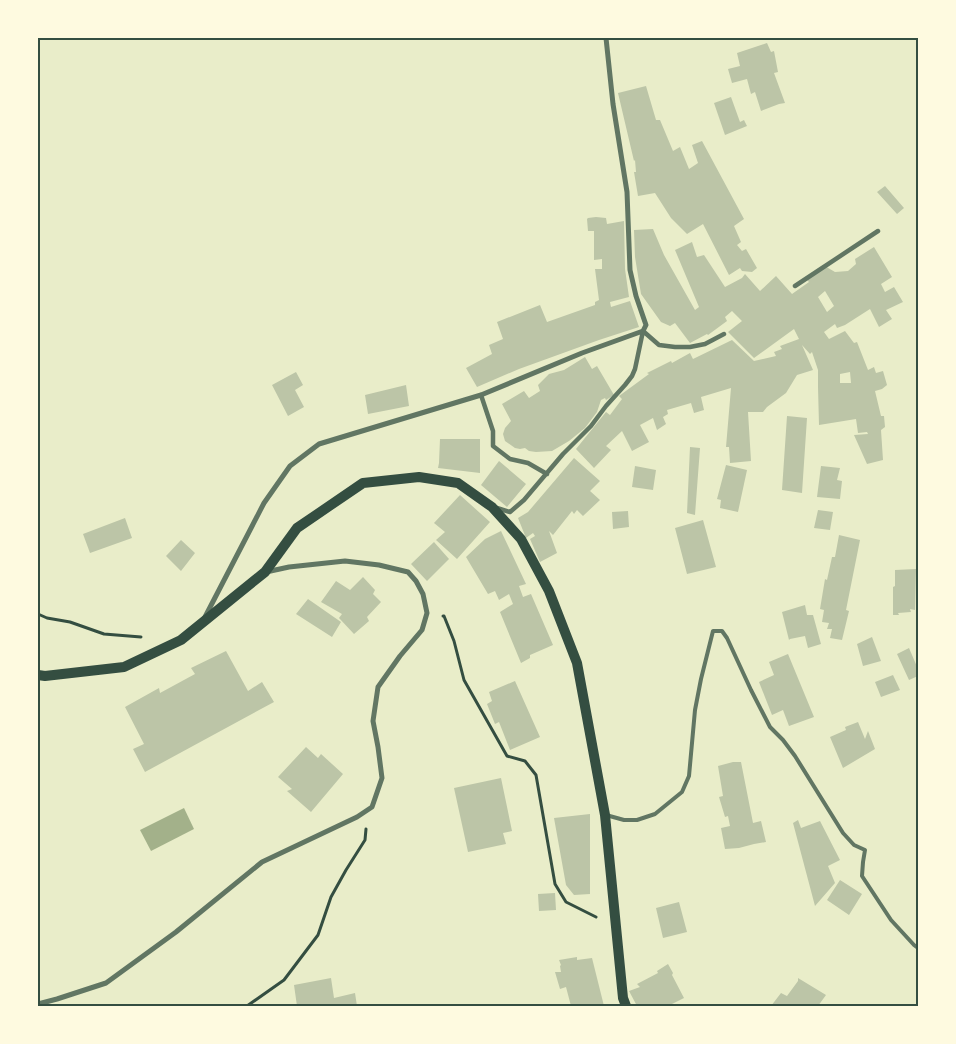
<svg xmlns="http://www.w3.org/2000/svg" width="956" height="1044" font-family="Rubik,sans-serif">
<rect width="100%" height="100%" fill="#e9edc9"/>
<!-- water -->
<path fill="#a3b18a" d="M184,808L194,829L151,851L140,830Z"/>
<!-- building -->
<path fill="#bcc5a7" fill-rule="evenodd" d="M767,43L771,52L774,51L778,72L774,73L785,103L779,104L761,111L755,92L751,94L747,79L732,83L728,69L740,66L737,53Z
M646,86L656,120H660L673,151L680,147L689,169L698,163L692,145L702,141L744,219L734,226L741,242L737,245L742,251L746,249L757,268L752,272L742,271L740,268L729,275L703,224L687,234L671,218L655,193L638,196L634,172H636L635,160L634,161L618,93Z
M731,97L740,122L744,120L747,126L725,135L714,103Z
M885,186L904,208L897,214L877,192Z
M596,217L606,218L607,224L624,221L625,269L629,297L610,302L611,307L630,301L639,327L599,340L519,369L477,387L466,368L492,354L489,345L503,339L497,322L540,305L547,322L595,305V302L599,300L595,269H602V259L594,260V231H588L587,219L588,218Z
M653,229L664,255L695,310L699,307L675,250L692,242L697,257L704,255L725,287L742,278L745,274L760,291L776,276L792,294L809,282L805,278L823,265L835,272L848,271L856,264L855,259L874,247L892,277L881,284L885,292L894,287L903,302L886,310L892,319L879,327L870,309L845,325L837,328L835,324L824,332L829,339L845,331L854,343L857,342L868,370L874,367L876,373L883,371L887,385L882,389L875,391L881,416H884L885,427L881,430L883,460L867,464L854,435L868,434L867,432L858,433L856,419L819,425L818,387V370L812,352L810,354L802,345L813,370L797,375L786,393L767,407L763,412H748L751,461L730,463L729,447H726L731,388L701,397L704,410L694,413L691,403L667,410L668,414L663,417L666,424L657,430L653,418L640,425L649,442L632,451L622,431L606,446L611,450L594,468L576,449L606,412L610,415L622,399L619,396L649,374L647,373L671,361L672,363L690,353L693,359L732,340L754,361L776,356L774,352L782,349L780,346L799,339L794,329L754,358L728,332L742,321L732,311L725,317L727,321L708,335L707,334L690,343L675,323L670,326L661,322L641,294L635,257L634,230ZM825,291L834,306L827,312L818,297ZM850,372L851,383H840V374Z
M585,357L592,369L597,366L614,395L606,400L605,398L601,400L597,412L585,428L569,441L552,451L536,452L529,451L525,448L520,449L515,448L505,441L503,434L505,428L511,421L502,404L524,391L529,398L540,391L538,385L549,374L564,370Z
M296,372L303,385L295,390L304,407L288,416L272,385Z
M406,385L409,406L368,414L365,395Z
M787,416L807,418L802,493L782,490Z
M440,439H480V473L438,468L439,463Z
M690,447L700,448L695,515L687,513Z
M574,458L600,481L590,491L600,500L583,516L577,510L574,514L572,511L553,535L549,531L557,553L540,562L530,539L535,536L533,533L526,538L518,518L528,512Z
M499,461L526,484L507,507L481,485Z
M726,465L747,470L738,512L720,508L721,500L717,499Z
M635,466L656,470L653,490L632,487Z
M821,466L840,468L837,480L842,481L840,499L817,497Z
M460,495L490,522L457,559L436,540L445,532L434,523Z
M818,510L833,512L830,530L814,528Z
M628,511L629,527L613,529L612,512Z
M125,518L132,538L90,553L83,534Z
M703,520L716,567L687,574L675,528Z
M501,531L526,584L519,586L523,597L531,594L553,645L530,655V658L521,663L500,612L513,604L509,594L499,600L495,591L488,594L466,557L485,539Z
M839,535L860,540L846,610L849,611L842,640L830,638L832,629H827L829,623L822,622L824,610L820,609L825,579L827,580L832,557H835Z
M181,540L195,553L181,571L166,556Z
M434,542L449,559L427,581L411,564Z
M916,569L915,610L910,609L911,612L898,613L899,615H893V587L895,586V570Z
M363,577L375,590L373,594L381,602L367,617L369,621L354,634L339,618L342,614L321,602L336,581L350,590Z
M308,599L341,622L332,637L296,614Z
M805,605L807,615H813L821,644L808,648L805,636L790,639L789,640L782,612Z
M872,637L881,661L863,666L857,644Z
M909,648L918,669V676L909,680L897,654Z
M226,651L248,691L262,682L274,702L145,772L133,749L144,744L125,707L159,688L160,693L195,674L191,668Z
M788,654L814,717L789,726L783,710L772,715L759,682L774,675L769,662Z
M893,675L900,690L881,697L875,682Z
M515,681L540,737L510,750L499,722L495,724L487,704L492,701L489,692Z
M858,722L865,739L868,731L875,749L843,768L830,737L846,730L845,727Z
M306,747L318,758L321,754L343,774L311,812L287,791L292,789L278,777Z
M733,762H741L753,823L761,821L766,842L754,844L739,848L725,849L721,828L730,826L728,816L725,817L719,797L723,796L718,766Z
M501,778L512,831L503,833L506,844L468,852L454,788Z
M590,814V894L574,895L566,885L554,818Z
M798,820L801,828L820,821L840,860L828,866L835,883L815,906L793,823Z
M840,880L862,894L849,915L827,900Z
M555,893L556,910L539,911L538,894Z
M679,902L687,932L663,938L656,908Z
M577,957V960L592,958L604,1006H571L566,987L560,989L555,972H561L560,966L561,965L559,960Z
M668,964L673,973L672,975L684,998L668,1006H637L629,991L640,987L637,984L658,973L657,971Z
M331,978L334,998L355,993L357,1006H297L294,985Z
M798,978L826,995L818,1006H771L781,993L787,996L798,981Z"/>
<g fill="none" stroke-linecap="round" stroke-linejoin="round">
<!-- path -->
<path stroke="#344e41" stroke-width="3" d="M38,614L47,618L70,622L104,634L141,637
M443,616H444L454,641L464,680L507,756L525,761L536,775L555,884L566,902L596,917
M247,1006L284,980L318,935L331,897L346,870L365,840L366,829"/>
<!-- service -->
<path stroke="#617663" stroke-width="4" d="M606,815L624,820H637L655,814L682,792L689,776L695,710L701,679L713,631H722L727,638L751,690L770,727L783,740L795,756L843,833L854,845L865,850L863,862L862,876L891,920L914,945L918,948"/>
<!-- pedestrian -->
<path stroke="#617663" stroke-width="4.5" d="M795,286L878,231
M643,331L659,345L675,347H690L705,344L724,334
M481,395L493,431V446L510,459L528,463L547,474
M497,508L510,512L524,500L563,454L591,426L606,406L625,385L632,376L635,369L643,331"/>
<!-- minor -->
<path stroke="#617663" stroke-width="5" d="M205,617L264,503L290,466L319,444L481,395L582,353L643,331L646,325L636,296L630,270L627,192L613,104L606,38
M38,1004L57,999L106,983L176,932L262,862L357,817L372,807L382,778L378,747L373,721L378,687L400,656L422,630L427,613L423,594L416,581L408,572L379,565L345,561L289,567L266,572"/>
<!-- secondary -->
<path stroke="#344e41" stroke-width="10" d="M38,675L45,676L124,667L181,640L265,572L297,528L363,483L419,477L458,483L492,507L521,539L549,591L577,663L605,815L623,998L626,1006"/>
</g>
<!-- border -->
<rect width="956" height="1044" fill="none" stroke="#fefae0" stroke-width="78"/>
<rect x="39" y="39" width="878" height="966" fill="none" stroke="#344e41" stroke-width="2"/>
</svg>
